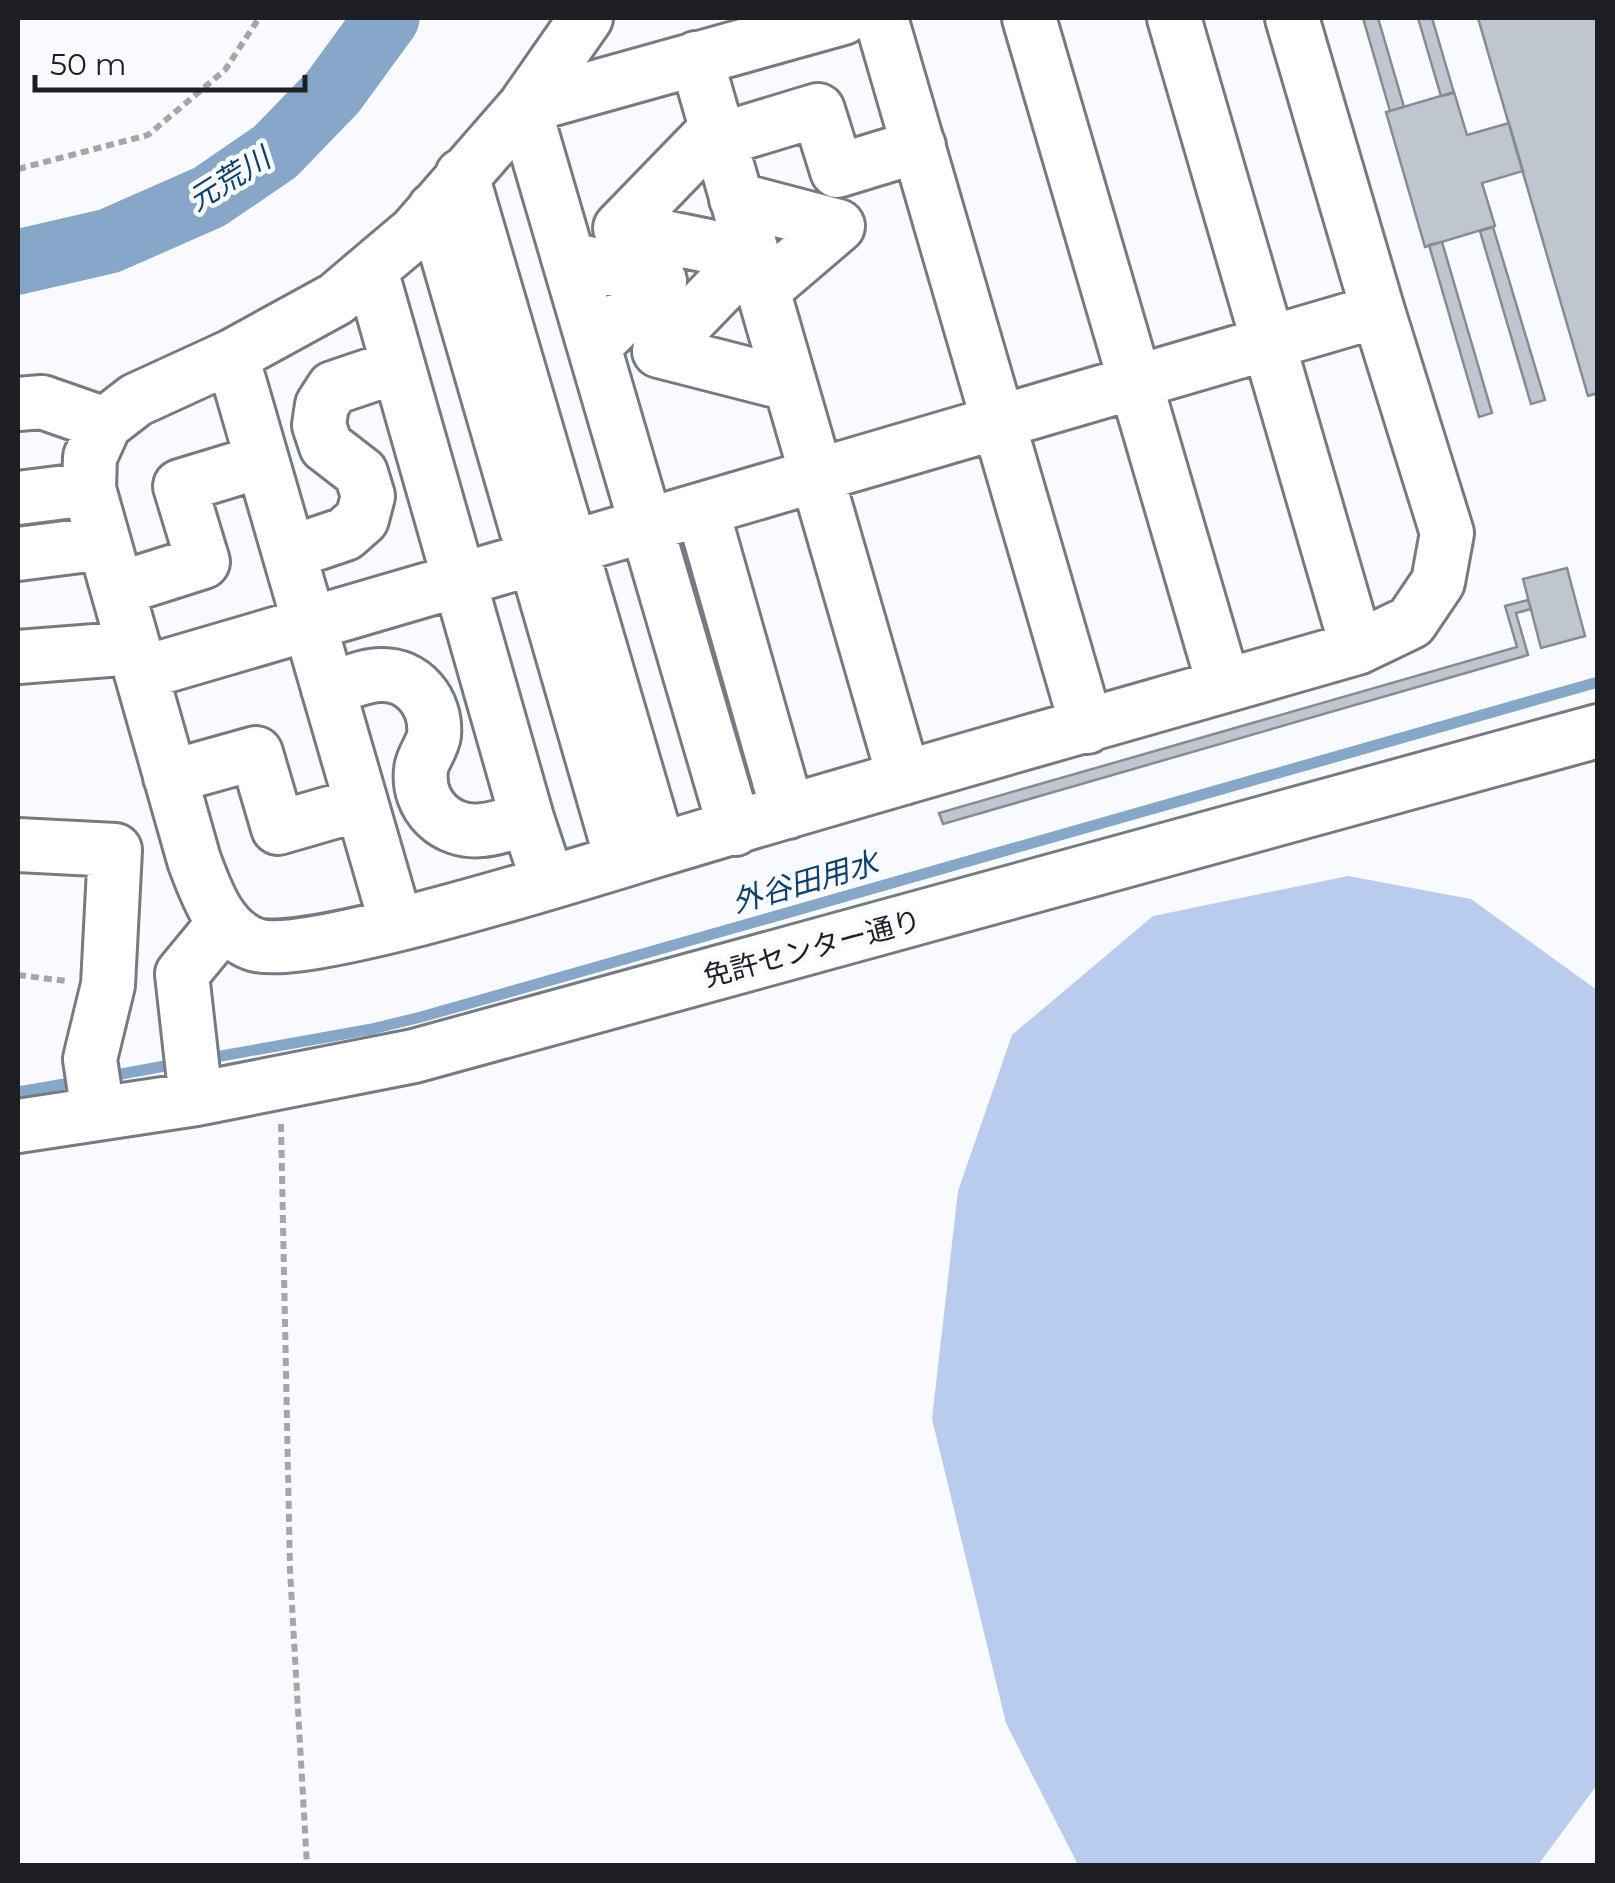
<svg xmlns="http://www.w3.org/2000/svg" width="1615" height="1883" font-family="Montserrat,'Noto Sans JP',sans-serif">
<rect width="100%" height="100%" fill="#f8fafe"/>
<!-- green -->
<path fill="#b9ccee" d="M1348,876L1471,899L1597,990V1785L1538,1865H1078L1006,1723L932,1419L958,1191L1012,1035L1153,916Z"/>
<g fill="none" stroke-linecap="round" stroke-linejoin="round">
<!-- stream -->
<path stroke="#86a7c7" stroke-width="11" d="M204,1059L372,1029L421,1017L1598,682
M105,1077L181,1063
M18,1092L82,1081"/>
<!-- river -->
<path stroke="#86a7c7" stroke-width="65" d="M18,262L109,241L209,197L275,152L333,92L387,18"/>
</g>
<!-- building -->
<path fill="#c0c6cf" stroke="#868b94" stroke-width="2.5" d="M1363,18H1378L1404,107L1390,111Z
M1418,18H1432L1454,93L1441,96Z
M1478,18H1598V393L1588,396Z
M1454,92L1467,135L1509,123L1523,171L1482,183L1495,226L1425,247L1386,112Z
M1493,227L1545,400L1531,404L1480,231Z
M1442,242L1492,413L1479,417L1429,245Z
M1567,568L1585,636L1541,648L1523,579Z
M1528,600L1531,609L1516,613L1528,655L943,824L939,813L1517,647L1505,606Z"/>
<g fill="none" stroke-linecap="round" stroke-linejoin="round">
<!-- minor casing -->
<g stroke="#767b83" stroke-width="58">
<path id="minor" d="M586,18L524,107L415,232L336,299L232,356L136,400L105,424L90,457L89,489L194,860C206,892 219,931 253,944C300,963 594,869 658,850C890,780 1124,715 1357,648L1411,622L1438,582L1447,533L1378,311L1292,18
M881,18L1087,727
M1029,18L1224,686
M1174,18L1357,648
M696,58L904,778
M716,129L620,228L752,255
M719,140L818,110L837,171L919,146
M462,175L659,849
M736,199L838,226L762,291
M434,209L622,861
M752,255L659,351L788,384
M568,258L660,281L594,346
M371,270L527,818L548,882
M232,356L396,923
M18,404L42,402L105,424
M18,498L89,489
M702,509L788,812
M289,553L345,534L362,519L368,496L361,473L326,446L319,425L322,405L333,388L398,366
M18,554L104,543
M118,589L203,562L180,486L262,461
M18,657L134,648
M142,673L1378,311
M328,689C344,685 364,675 380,675C413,673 437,703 434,735C432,748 422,758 421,770C417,806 446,834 482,830C497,829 512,823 527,818
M170,777L256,753L278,828L361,804
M735,829L524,107L843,18
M18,845L115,850L108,985L90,1059L98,1113
M196,1099L182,974L224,923
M18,1126L196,1099L414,1056L1598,731"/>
</g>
<!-- path -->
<path stroke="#a4a6aa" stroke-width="6" stroke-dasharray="8 5" stroke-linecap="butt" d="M18,169L148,135L225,70L259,18
M18,975L66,981
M281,1124L290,1570L307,1866"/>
<!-- minor -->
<use href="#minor" stroke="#fff" stroke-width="52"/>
</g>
<g text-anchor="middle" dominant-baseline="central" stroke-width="9" stroke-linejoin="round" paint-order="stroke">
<!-- street labels -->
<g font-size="28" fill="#1d1f23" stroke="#f8fafe">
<text transform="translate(812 948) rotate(-15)">免許センター通り</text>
</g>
<!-- water labels -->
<g font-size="30" font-style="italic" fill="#0e426c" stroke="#f8fafe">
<text transform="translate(229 179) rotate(-32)">元荒川</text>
<text transform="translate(805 882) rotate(-16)">外谷田用水</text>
</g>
</g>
<!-- border -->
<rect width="1615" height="1883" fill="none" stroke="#1d1f23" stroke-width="40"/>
<!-- scale -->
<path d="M35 75v15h270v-15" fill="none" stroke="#1d1f23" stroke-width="5"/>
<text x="50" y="75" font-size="30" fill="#1d1f23" stroke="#f8fafe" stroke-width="8" paint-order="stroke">50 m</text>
</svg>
